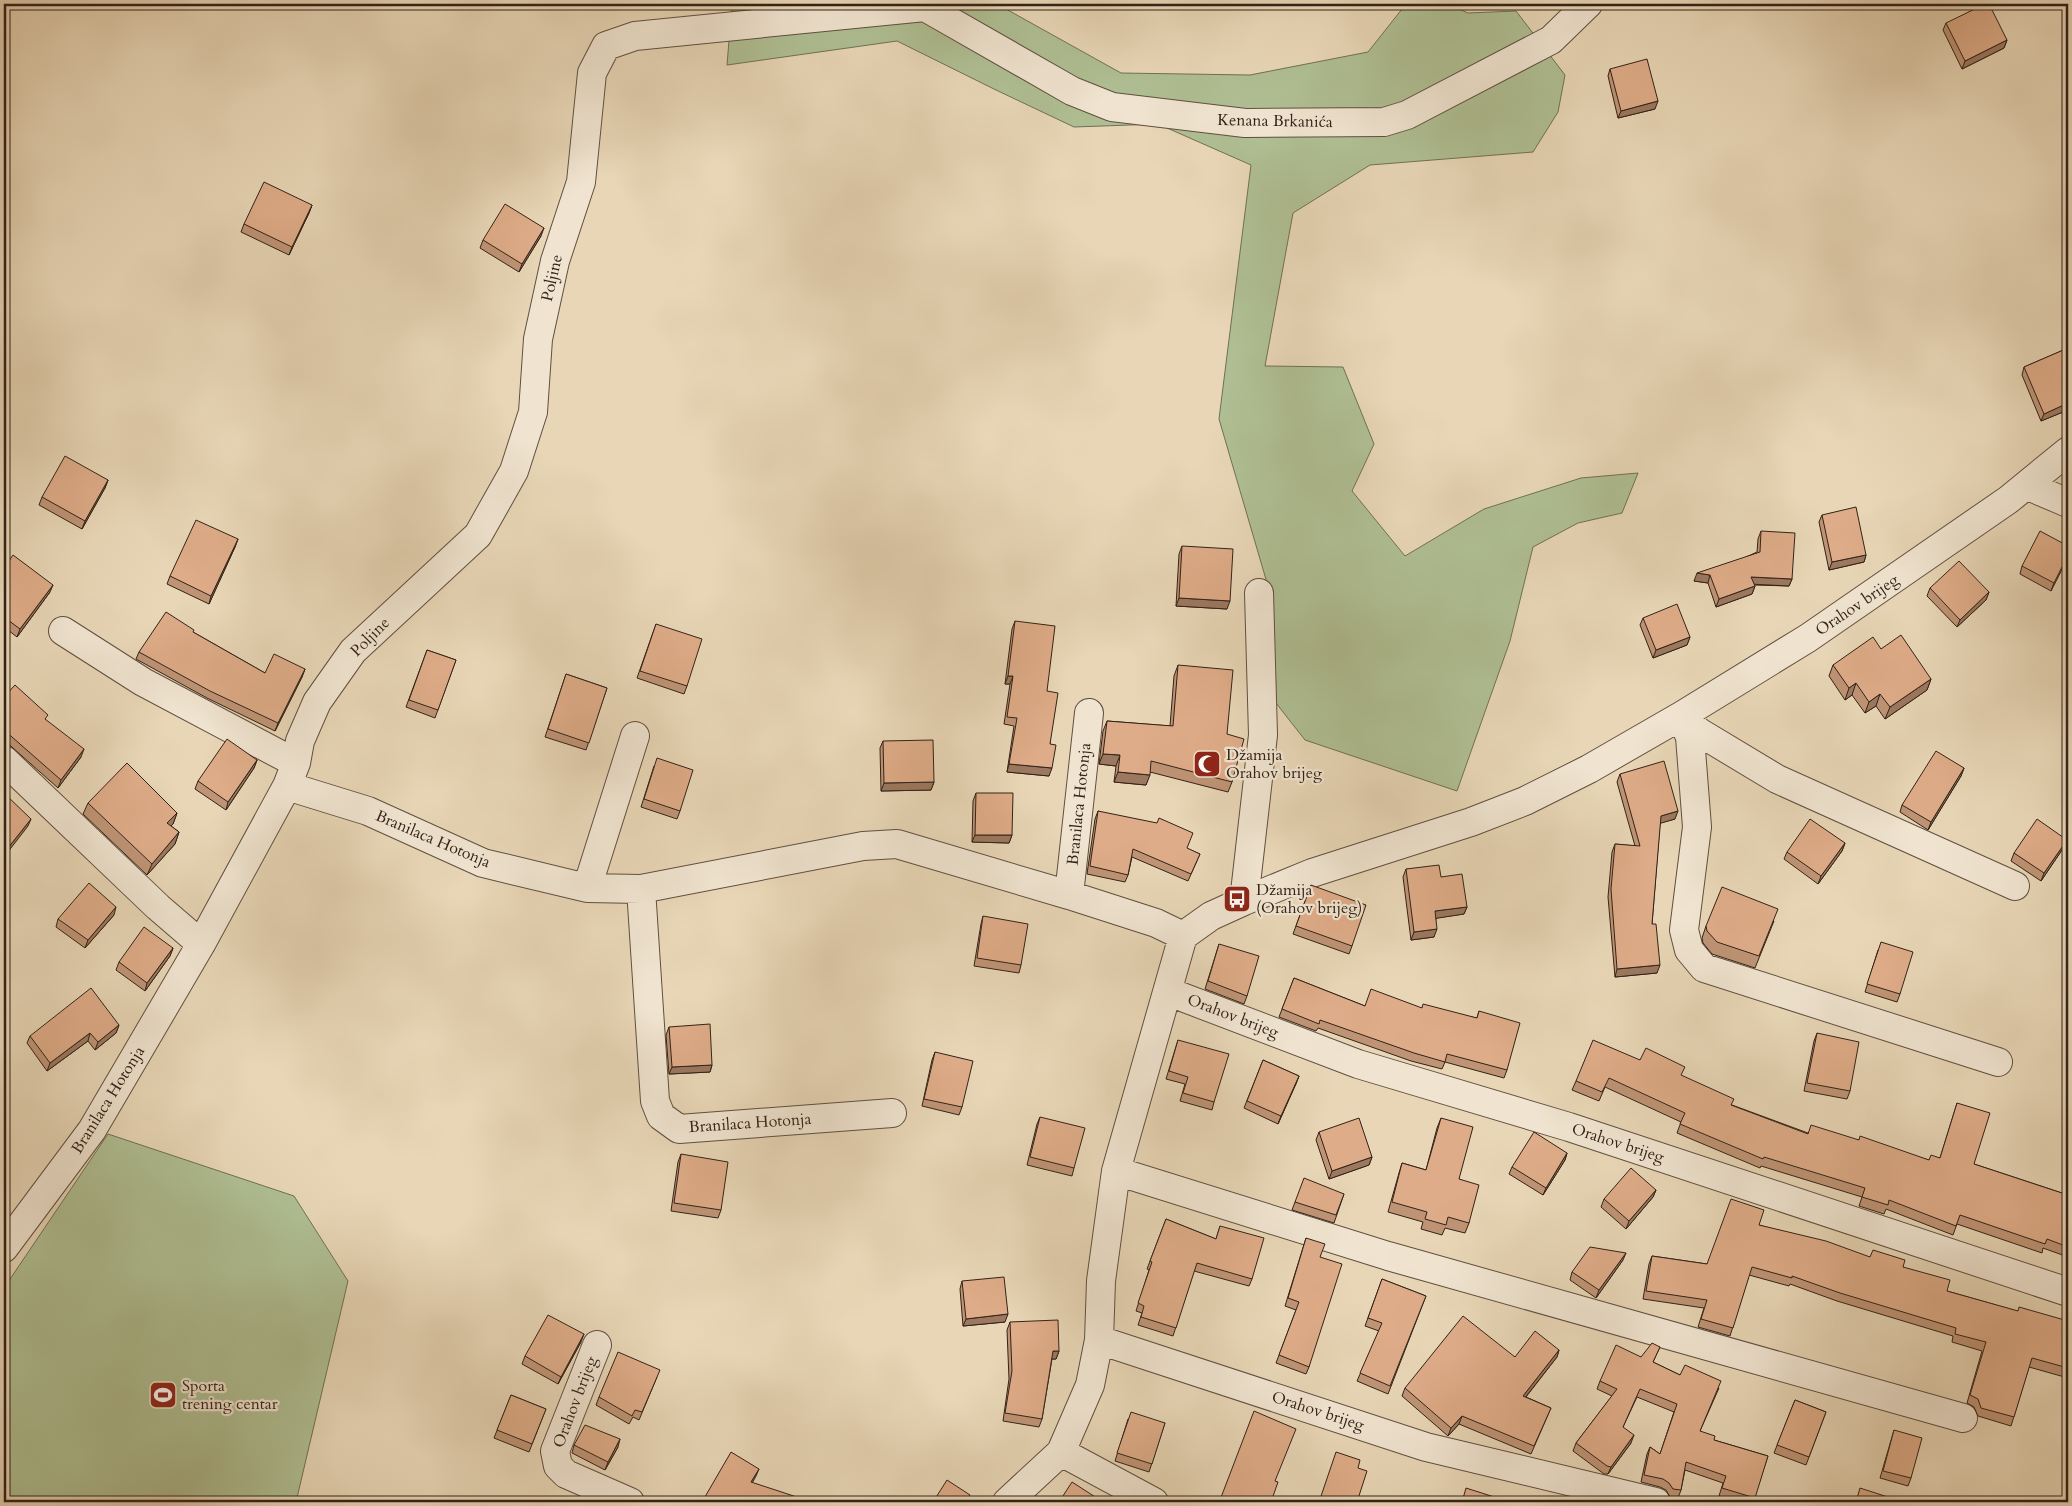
<svg xmlns="http://www.w3.org/2000/svg" width="2072" height="1506" font-family="Cardo,serif">
<rect width="100%" height="100%" fill="#e8d6b6"/>
<filter id="stains"><feTurbulence type="fractalNoise" baseFrequency=".004" numOctaves="4"/><feColorMatrix values="0 0 0 0 .2 0 0 0 0 .09 0 0 0 0 .02 0 0 0 .5 -.17"/></filter>
<radialGradient id="worn" r=".72"><stop offset=".6" stop-color="#630" stop-opacity="0"/><stop offset="1" stop-color="#630" stop-opacity=".3"/></radialGradient>
<!-- green -->
<path fill="#afbf93" stroke="#707056" d="M732,4H997L1121,73L1250,75L1368,52L1406,4H1447L1468,13L1516,11L1565,75L1558,112L1533,152L1370,165L1293,213L1265,366L1343,367L1374,444L1352,491L1405,556L1484,509L1581,478L1638,473L1622,513L1578,523L1533,547L1510,641L1457,791L1305,740L1265,689L1272,600L1219,419L1251,165L1158,124L1074,127L996,90L897,41L727,65Z
M108,1134L294,1196L348,1281L296,1502H4V1288Z"/>
<g fill="none" stroke-linecap="round" stroke-linejoin="round">
<!-- street casing -->
<g stroke="#604f40" stroke-width="30">
<path id="street" d="M925,7L1072,91L1112,107L1245,123L1384,122L1407,115L1551,40L1588,4
M2028,486L2068,503
M63,631L143,682L296,763
M1681,716L1690,737L1697,827L1684,930L1689,950L1704,968L1998,1062
M1681,716L1699,732L1777,779L2015,886
M4,760L158,907L201,944
M287,786L368,811L483,863L587,888L641,889L863,846L897,844L1069,895L1156,923L1183,936
M587,888L635,736
M641,889L655,1101L661,1116L679,1129L892,1113
M1069,895L1089,713
M1244,901L1263,735L1259,593
M1169,992L1358,1064L1569,1127L2068,1292
M1116,1171L1388,1256L1963,1418
M4,1248L92,1130L201,944L287,786L296,763L300,741L317,702L353,651L478,535L514,471L533,412L538,339L555,261L581,182L592,73L606,46L635,36L925,7L931,4
M1099,1340L1426,1447L1656,1502
M597,1345L555,1451L558,1466L566,1474L630,1502
M1061,1452L1154,1502
M1007,1502L1061,1452L1090,1385L1099,1340L1101,1281L1116,1171L1183,936L1211,916L1244,901L1312,873L1471,822L1525,801L1589,769L1681,716L1808,638L2008,500L2068,451"/>
</g>
<!-- street -->
<use href="#street" stroke="#f0e4d0" stroke-width="28"/>
</g>
<!-- wall -->
<path fill="#bf9475" stroke="#322218" d="M1946,23L2007,40L2004,48L1962,69L1943,30Z
M1610,69L1655,109L1618,118L1608,76Z
M312,205L309,213L289,255L241,232L244,224Z
M541,236L519,272L480,248L483,240Z
M2068,320V336L2064,328L2067,321Z
M2068,348V410L2041,421L2022,375L2024,367Z
M108,480L105,488L82,529L39,505L42,497Z
M1822,515L1866,555L1864,562L1829,570L1819,522Z
M1761,531L1792,579L1789,586L1754,585L1755,586L1752,594L1716,607L1708,583L1694,581L1757,552L1758,539Z
M238,539L235,547L209,604L167,584L170,576Z
M1182,546L1227,609L1176,606L1179,554Z
M2068,546L2051,591L2020,574L2022,566Z
M4,568L50,592L17,637L4,627Z
M1930,588L1989,592L1986,600L1957,627L1927,596Z
M1643,618L1690,637L1687,645L1653,658L1640,625Z
M1015,621L1047,691L1050,744L1049,776L1007,772L1014,726L1004,724L1010,684H1005L1012,629Z
M656,624L687,686L684,694L637,678Z
M193,632L265,673L305,669L302,677L275,731L207,698L136,659L139,652Z
M1881,649L1931,679L1927,690L1885,719L1876,706L1865,713L1852,695L1845,700L1829,676L1833,665Z
M427,650L456,660L435,718L406,707Z
M1178,665L1227,734L1232,782L1228,792L1150,772L1146,785L1114,782L1116,766L1099,764L1103,731L1107,721L1170,726L1174,676Z
M566,674L607,688L586,750L545,737Z
M4,697L46,720L81,757L58,788L4,740Z
M883,741L934,782L931,790L881,791L880,748Z
M257,760L254,768L226,810L195,789L198,781Z
M654,766L680,811L677,819L641,807Z
M1964,768L1961,776L1928,830L1900,812L1902,805Z
M1620,774L1675,819L1660,823L1652,924L1657,973L1615,977L1608,897L1612,852L1615,844L1635,846L1617,782Z
M976,793L1012,835L1009,843L972,842L973,801Z
M88,803L177,813L173,824L171,826L179,832L175,844L147,875L83,814Z
M1098,811L1200,854L1188,881L1132,857L1128,875L1125,882L1087,874L1095,819Z
M1845,843L1842,851L1818,884L1784,859L1787,852Z
M2064,847L2041,881L2011,861L2014,853Z
M1406,869L1441,877L1467,907L1464,914L1436,918L1434,937L1411,940L1403,877Z
M1311,885L1352,946L1349,954L1293,934Z
M114,915L85,948L56,927L58,919Z
M983,916L1021,965L1019,973L974,966L981,924Z
M1774,921L1755,968L1712,954L1703,943L1702,938L1706,926Z
M1219,944L1247,996L1244,1004L1205,989Z
M173,948L170,956L145,991L116,970L119,962Z
M1878,950L1900,994L1897,1002L1865,992Z
M1294,978L1365,1006L1421,1008L1477,1018L1479,1011L1507,1070L1504,1078L1445,1062L1442,1069L1411,1061L1318,1028L1316,1031L1279,1017Z
M119,1025L116,1033L95,1050L88,1041L47,1071L27,1043L30,1036Z
M669,1027L712,1065L710,1072L669,1074L666,1035Z
M1817,1033L1850,1091L1847,1099L1804,1091L1814,1041Z
M1178,1040L1214,1102L1212,1110L1180,1101L1185,1084L1166,1079Z
M935,1052L962,1107L959,1115L922,1106L932,1060Z
M1263,1060L1299,1076L1278,1124L1244,1108Z
M1640,1060L1682,1076L1732,1105L1808,1133L1859,1140L1929,1160L1940,1158L1957,1103L1974,1164L2068,1195V1257L2043,1248L2042,1253L1957,1224L1953,1235L1886,1209L1884,1214L1859,1206L1862,1197L1761,1166L1760,1168L1677,1133L1681,1122L1605,1087L1599,1101L1572,1090L1576,1081Z
M1040,1117L1074,1168L1072,1176L1027,1165L1037,1124Z
M1441,1118L1459,1179L1469,1223L1465,1233L1445,1228L1442,1235L1421,1229L1423,1222L1388,1212L1399,1173L1402,1163L1426,1170L1437,1128Z
M1319,1132L1372,1157L1369,1165L1329,1179L1316,1140Z
M1567,1153L1565,1160L1543,1195L1509,1174L1512,1167Z
M681,1154L721,1210L718,1218L671,1211L678,1162Z
M1656,1190L1653,1197L1626,1229L1601,1207L1604,1199Z
M1344,1194L1334,1223L1292,1210L1295,1202Z
M1166,1219L1216,1239L1220,1226L1252,1279L1249,1286L1194,1271L1173,1336L1138,1325L1142,1313L1136,1311L1149,1270L1147,1269Z
M1759,1225L1903,1267L1947,1291L2017,1311L2068,1321V1378L2029,1367L2011,1426L1978,1416L1974,1407L1967,1403L1982,1351L1952,1342L1953,1336L1837,1301L1790,1284L1789,1286L1749,1275L1730,1336L1698,1327L1704,1308L1643,1299L1649,1264L1652,1256L1707,1264Z
M1306,1238L1320,1257L1309,1367L1306,1374L1276,1363L1296,1310L1285,1306Z
M1623,1260L1596,1298L1570,1280L1572,1272Z
M1382,1279L1426,1296L1388,1394L1357,1381L1379,1331L1365,1326Z
M962,1281L1005,1322L963,1326L960,1289Z
M1010,1322L1059,1351L1056,1359H1052L1042,1419L1039,1427L1003,1421L1009,1379L1007,1330Z
M581,1342L558,1384L522,1364L525,1356Z
M1660,1347L1653,1362L1680,1375L1719,1388L1700,1431L1714,1440L1768,1456L1753,1502H1740L1719,1496L1723,1483L1685,1470L1681,1490L1678,1498L1670,1497L1666,1490L1660,1487L1641,1482L1647,1454L1650,1447L1660,1454L1674,1412L1637,1397L1623,1427L1631,1443L1608,1474H1604L1573,1451L1576,1443L1612,1396L1597,1389L1600,1381L1641,1357Z
M1559,1350L1557,1357L1526,1397L1551,1408L1531,1454L1459,1424L1448,1436L1402,1396L1405,1388L1515,1357Z
M657,1377L639,1420L633,1417L629,1424L596,1405L599,1397Z
M511,1395L546,1409L529,1452L494,1438Z
M1795,1400L1826,1412L1806,1465L1774,1453Z
M1128,1419L1165,1423L1149,1472L1115,1461Z
M1894,1430L1911,1478L1908,1486L1880,1478Z
M574,1445L618,1447L605,1470L572,1453Z"/>
<!-- shaded-wall -->
<path fill="#9b785f" stroke="#322218" d="M2007,40L2004,48L1962,69L1965,61Z
M1658,101L1655,109L1618,118L1621,111Z
M312,205L309,213L289,255L292,247Z
M544,228L541,236L519,272L522,264Z
M2068,403V410L2041,421L2044,414Z
M108,480L105,488L82,529L85,521Z
M238,539L235,547L209,604L211,596Z
M1866,555L1864,562L1829,570L1832,562Z
M2068,555V558L2051,591L2054,583Z
M1697,573L1710,575L1708,583L1694,581Z
M1751,577L1792,579L1789,586L1749,584Z
M53,585L50,592L17,637L20,629Z
M1755,586L1752,594L1716,607L1719,599Z
M1989,592L1986,600L1957,627L1960,620Z
M1179,598L1230,601L1227,609L1176,606Z
M1690,637L1687,645L1653,658L1656,650Z
M305,669L302,677L275,731L278,723Z
M1008,676H1013L1010,684H1005Z
M1931,679L1927,690L1885,719L1890,707Z
M1856,683L1852,695L1845,700L1849,688Z
M1880,694L1876,706L1865,713L1869,702Z
M84,749L81,757L58,788L61,780Z
M1103,754L1120,755L1116,766L1099,764Z
M257,760L254,768L226,810L228,802Z
M1009,764L1052,768L1049,776L1007,772Z
M1964,768L1961,776L1928,830L1931,822Z
M1118,772L1150,775L1146,785L1114,782Z
M934,782L931,790L881,791L884,783Z
M1678,811L1675,819L1658,824L1661,816Z
M177,813L173,824L163,834L167,823Z
M31,819L28,826L4,857V853Z
M179,832L175,844L147,875L152,864Z
M975,835H1012L1009,843L972,842Z
M2067,840L2064,847L2041,881L2044,873Z
M1845,843L1842,851L1818,884L1821,876Z
M116,907L114,915L85,948L88,940Z
M1467,907L1464,914L1432,919L1435,911Z
M1437,929L1434,937L1411,940L1414,932Z
M173,948L170,956L145,991L147,983Z
M1660,965L1657,973L1615,977L1617,969Z
M119,1025L116,1033L95,1050L98,1042Z
M90,1033L88,1041L47,1071L50,1063Z
M712,1065L710,1072L669,1074L672,1067Z
M1299,1076L1296,1084L1278,1124L1281,1116Z
M1567,1153L1565,1160L1543,1195L1546,1188Z
M1372,1157L1369,1165L1329,1179L1332,1171Z
M1656,1190L1653,1197L1626,1229L1629,1221Z
M1626,1253L1623,1260L1596,1298L1599,1290Z
M1008,1314L1005,1322L963,1326L966,1319Z
M584,1334L581,1342L558,1384L561,1377Z
M1559,1350L1557,1357L1520,1404L1523,1396Z
M1053,1351H1059L1056,1359H1050Z
M1462,1416L1459,1424L1448,1436L1451,1428Z
M1634,1435L1631,1443L1608,1474L1611,1467Z
M620,1439L618,1447L605,1470L608,1462Z
M759,1469L756,1476L749,1489L751,1482Z"/>
<!-- building -->
<path fill="#deac88" stroke="#322218" d="M1985,4H1989L2007,40L1965,61L1946,23Z
M1647,59L1658,101L1621,111L1610,69Z
M264,182L312,205L292,247L244,224Z
M505,204L544,228L522,264L483,240Z
M2068,348V403L2044,414L2024,367Z
M65,456L108,480L85,521L42,497Z
M1856,507L1866,555L1832,562L1822,515Z
M196,520L238,539L211,596L170,576Z
M1761,531L1795,533L1792,579L1751,577L1755,586L1719,599L1710,575L1697,573L1760,552Z
M2040,531L2068,546V555L2054,583L2022,566Z
M1182,546L1233,549L1230,601L1179,598Z
M13,555L53,585L20,629L4,617V568Z
M1959,561L1989,592L1960,620L1930,588Z
M1677,604L1690,637L1656,650L1643,618Z
M166,612L194,630L193,632L265,673L274,654L305,669L278,723L210,691L139,652Z
M1015,621L1055,626L1047,691L1058,693L1050,744L1056,745L1052,768L1009,764L1017,718L1007,717L1013,676H1008Z
M656,624L702,639L687,686L640,671Z
M1901,635L1931,679L1890,707L1880,694L1869,702L1856,683L1849,688L1833,665L1873,637L1881,649Z
M427,650L456,660L438,710L409,700Z
M1178,665L1233,670L1227,734L1244,739L1232,782L1151,761L1150,775L1118,772L1120,755L1103,754L1107,721L1173,726Z
M566,674L607,688L589,743L548,729Z
M15,685L48,715L45,719L84,749L61,780L4,730V697Z
M227,739L257,760L228,802L198,781Z
M933,740L934,782L884,783L883,741Z
M1936,751L1964,768L1931,822L1902,805Z
M657,758L693,770L680,811L644,799Z
M1664,761L1678,811L1661,816L1652,924H1656L1660,965L1617,969L1611,889L1615,844L1640,846L1620,774Z
M127,763L177,813L167,823L179,832L152,864L88,803Z
M4,793L31,819L4,853Z
M976,793H1013L1012,835H975Z
M1098,811L1157,823L1159,818L1193,833L1187,848L1200,854L1191,874L1133,849L1128,875L1090,866Z
M1810,819L1845,843L1821,876L1787,852Z
M2037,819L2067,840L2044,873L2014,853Z
M1439,865L1441,877L1462,874L1467,907L1435,911L1437,929L1414,932L1406,869Z
M89,883L116,907L88,940L58,919Z
M1311,885L1366,905L1352,946L1296,926Z
M1722,887L1778,909L1759,956L1717,942L1707,931L1706,926Z
M983,916L1028,924L1021,965L977,958Z
M144,927L173,948L147,983L119,962Z
M1881,942L1913,952L1900,994L1867,984Z
M1219,944L1259,956L1247,996L1208,981Z
M1294,978L1365,1006L1371,989L1422,1008L1423,1004L1477,1018L1479,1011L1520,1023L1507,1070L1447,1054L1445,1062L1414,1053L1320,1020L1319,1024L1282,1009Z
M91,988L119,1025L98,1042L90,1033L50,1063L30,1036Z
M710,1024L712,1065L672,1067L669,1027Z
M1817,1033L1859,1042L1850,1091L1807,1083Z
M1178,1040L1229,1054L1214,1102L1183,1093L1188,1077L1169,1071Z
M1593,1040L1640,1060L1646,1048L1685,1067L1681,1075L1734,1099L1731,1105L1808,1134L1811,1125L1859,1140L1860,1136L1929,1160L1931,1155L1940,1158L1957,1103L1990,1113L1974,1164L2068,1195V1247L2047,1239L2045,1244L1960,1215L1956,1226L1889,1200L1888,1205L1862,1197L1865,1188L1764,1157L1763,1159L1680,1124L1685,1113L1609,1078L1602,1092L1576,1081Z
M935,1052L973,1061L962,1107L924,1099Z
M1263,1060L1299,1076L1281,1116L1247,1101Z
M1040,1117L1085,1128L1074,1168L1030,1157Z
M1359,1118L1372,1157L1332,1171L1319,1132Z
M1441,1118L1473,1127L1459,1179L1479,1185L1469,1223L1448,1217L1446,1225L1425,1219L1427,1212L1392,1202L1402,1163L1426,1170Z
M1534,1132L1567,1153L1546,1188L1512,1167Z
M681,1154L728,1162L721,1210L674,1203Z
M1631,1168L1656,1190L1629,1221L1604,1199Z
M1304,1178L1344,1194L1336,1215L1295,1202Z
M1731,1199L1764,1210L1759,1225L1826,1241L1870,1257L1873,1250L1905,1260L1903,1267L1950,1280L1947,1291L2018,1311L2019,1307L2068,1321V1368L2032,1358L2014,1417L1981,1408L1978,1399L1970,1395L1986,1342L1955,1334L1956,1328L1840,1293L1792,1276V1278L1752,1267L1733,1328L1701,1319L1707,1300L1646,1291L1652,1256L1707,1264Z
M1166,1219L1216,1239L1220,1226L1264,1238L1252,1279L1197,1263L1176,1328L1141,1317L1144,1306L1138,1303L1152,1262L1150,1261Z
M1306,1238L1325,1244L1320,1257L1342,1264L1309,1367L1279,1355L1299,1302L1288,1298Z
M1590,1247L1626,1253L1599,1290L1572,1272Z
M1004,1277L1008,1314L966,1319L962,1281Z
M1382,1279L1426,1296L1390,1386L1360,1373L1382,1323L1368,1318Z
M548,1315L584,1334L561,1377L525,1356Z
M1463,1316L1515,1357L1535,1331L1559,1350L1523,1396L1551,1408L1534,1446L1462,1416L1451,1428L1405,1388Z
M1058,1320L1059,1351H1053L1042,1419L1005,1413L1012,1371L1010,1322Z
M1652,1343L1660,1347L1653,1362L1680,1375L1685,1365L1721,1381L1700,1431L1715,1436L1714,1440L1768,1456L1755,1498L1722,1488L1726,1476L1686,1462L1681,1490L1673,1489L1669,1483L1663,1479L1644,1475L1650,1447L1660,1454L1677,1404L1640,1389L1623,1427L1634,1435L1611,1467L1607,1466L1576,1443L1617,1389L1600,1381L1616,1345L1641,1357Z
M618,1352L660,1370L642,1412L635,1410L632,1416L599,1397Z
M511,1395L546,1409L532,1444L497,1430Z
M1795,1400L1826,1412L1809,1457L1777,1445Z
M1254,1411L1296,1429L1275,1481L1278,1482L1271,1502H1227L1220,1500Z
M1131,1412L1165,1423L1152,1464L1117,1453Z
M585,1425L620,1439L608,1462L574,1445Z
M1894,1430L1922,1438L1911,1478L1883,1471Z
M731,1452L759,1469L751,1482L812,1502H702Z
M1336,1452L1360,1460L1358,1468L1367,1471L1357,1502H1319Z
M947,1480L970,1495L966,1502H933Z
M1072,1482L1103,1502H1059Z
M1466,1488L1510,1502H1462Z
M1860,1488L1891,1498L1890,1502H1856Z"/>
<!-- icons -->
<defs>
<g id="mosque-square" transform="scale(1.4375)"><rect x="-9" y="-9" width="18" height="18" rx="4" fill="#8f2418" stroke="#f0e4d0"/><path d="M3.5-4.9A6 6 0 1 0 3.5 4.9A5 5 0 1 1 3.5-4.9Z" fill="#fff"/></g>
<g id="bus-square" transform="scale(1.4375)"><rect x="-9" y="-9" width="18" height="18" rx="4" fill="#8f2418" stroke="#f0e4d0"/><path d="M-5-6H5V4H4V6H2V4H-2V6H-4V4H-5ZM-3.5-4V0h7V-4ZM-3.5 1.2v1.5H-2V1.2ZM2 1.2v1.5H3.5V1.2Z" fill="#fff"/></g>
<g id="stadium-square" transform="scale(1.4375)"><rect x="-9" y="-9" width="18" height="18" rx="4" fill="#8f2418" stroke="#f0e4d0"/><path d="M0-5a6.5 5 0 1 0 0 10a6.5 5 0 1 0 0-10ZM-3.5-1.8h7v3.6h-7Z" fill="#fff"/></g>
</defs>
<g fill-rule="evenodd">
<use href="#mosque-square" x="1207" y="764"/>
<use href="#bus-square" x="1237" y="899"/>
<use href="#stadium-square" x="163" y="1395"/>
</g>
<g text-anchor="middle" dominant-baseline="central" stroke-width="4.5" stroke-linejoin="round" paint-order="stroke">
<!-- street labels -->
<g font-size="16" fill="#322218" stroke="#f0e4d0">
<text transform="translate(1275 121) rotate(1)">Kenana Brkanića</text>
<text transform="translate(552 278) rotate(-77)">Poljine</text>
<text transform="translate(1857 605) rotate(-34)">Orahov brijeg</text>
<text transform="translate(370 637) rotate(-45)">Poljine</text>
<text transform="translate(1079 804) rotate(-84)">Branilaca Hotonja</text>
<text transform="translate(433 839) rotate(23)">Branilaca Hotonja</text>
<text transform="translate(1233 1016) rotate(21)">Orahov brijeg</text>
<text transform="translate(108 1100) rotate(-58)">Branilaca Hotonja</text>
<text transform="translate(750 1123) rotate(-4)">Branilaca Hotonja</text>
<text transform="translate(1618 1143) rotate(18)">Orahov brijeg</text>
<text transform="translate(575 1402) rotate(-69)">Orahov brijeg</text>
<text transform="translate(1318 1411) rotate(18)">Orahov brijeg</text>
</g>
<!-- poi labels -->
<g font-size="16" fill="#322218" stroke="#f0e4d0" text-anchor="start">
<text x="1226" y="755">Džamija<tspan x="1226" dy="18">Orahov brijeg</tspan></text>
<text x="1256" y="890">Džamija<tspan x="1256" dy="18">(Orahov brijeg)</tspan></text>
<text x="182" y="1386">Sporta<tspan x="182" dy="18">trening centar</tspan></text>
</g>
</g>
<!-- margin -->
<rect width="2072" height="1506" fill="none" stroke="#e8d6b6" stroke-width="20"/>
<rect x="5" y="5" width="2062" height="1496" fill="none" stroke="#322218" stroke-width="2.5"/>
<rect x="10" y="10" width="2052" height="1486" fill="none" stroke="#322218"/>
<rect width="100%" height="100%" filter="url(#stains)"/>
<rect width="100%" height="100%" fill="url(#worn)"/>
</svg>
